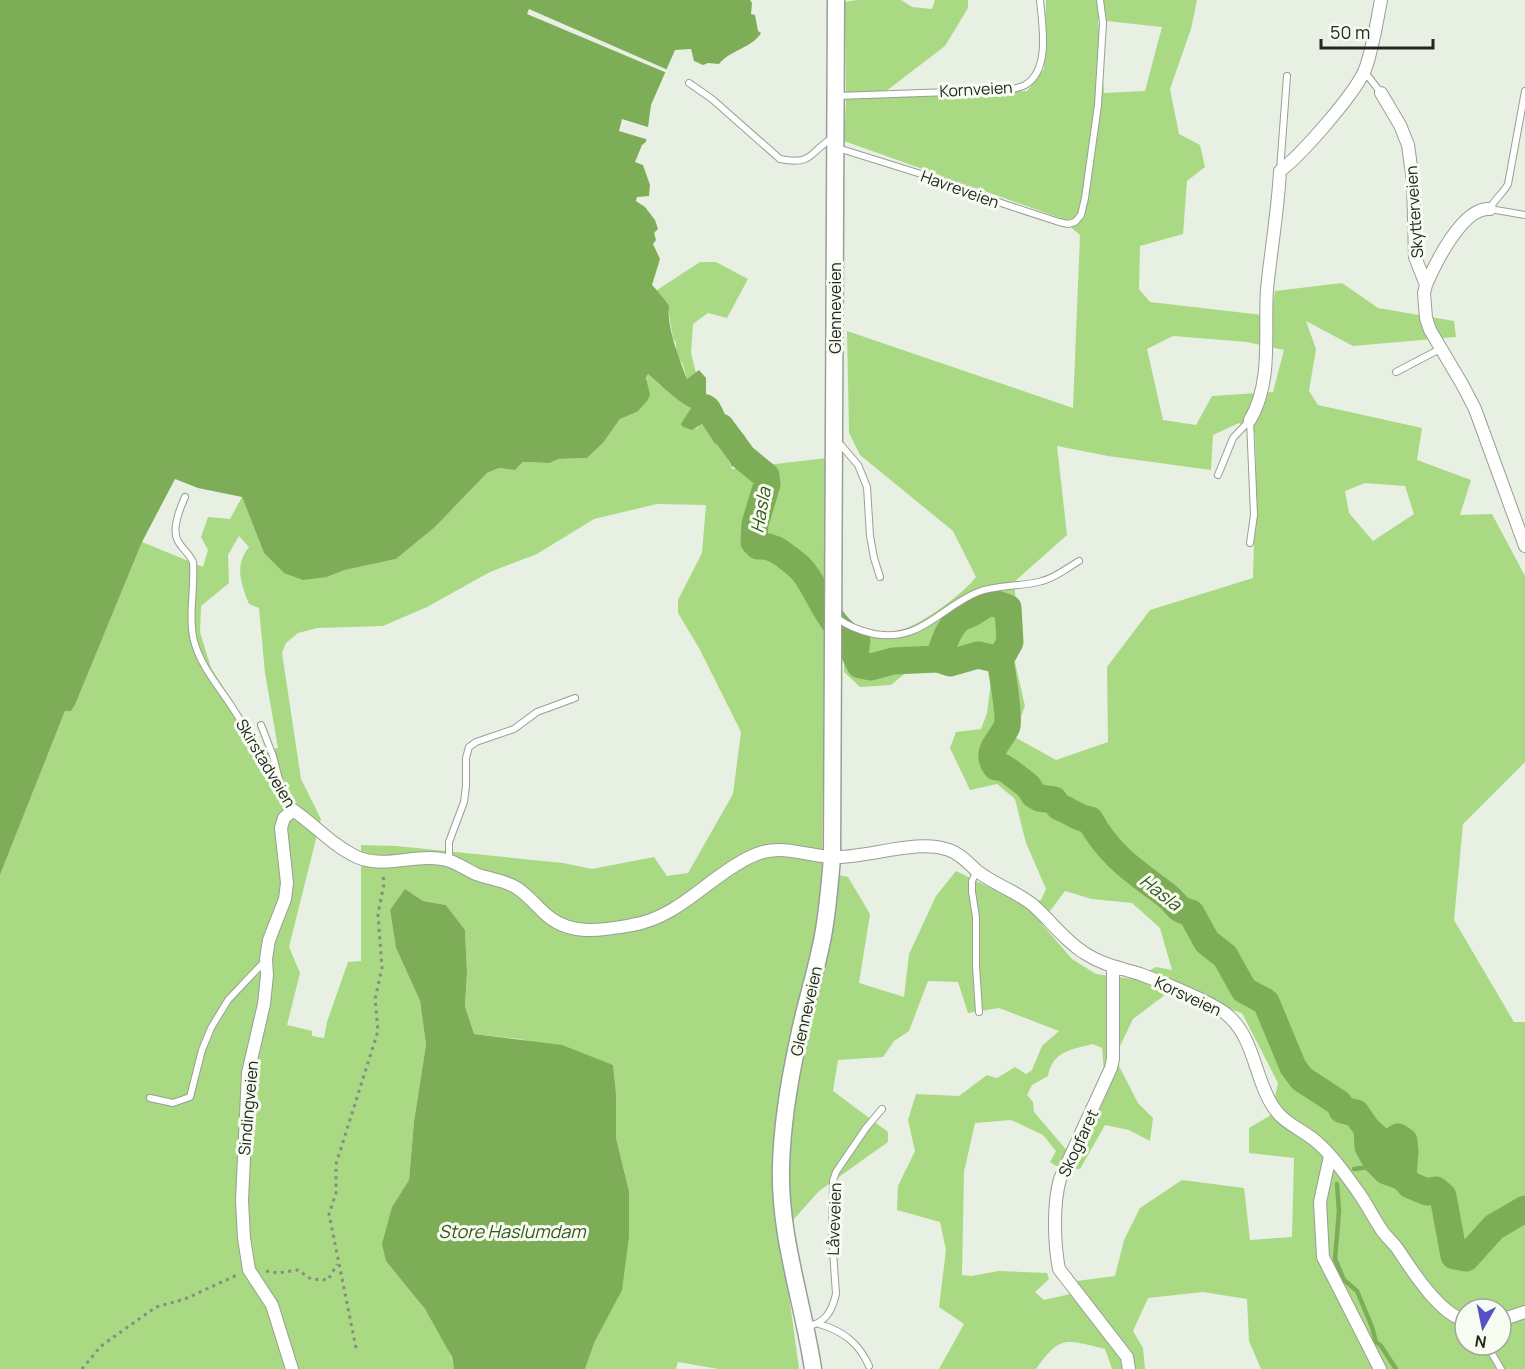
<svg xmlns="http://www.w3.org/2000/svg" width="1525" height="1369" font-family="Manrope,sans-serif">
<rect width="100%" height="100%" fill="#e8f0e3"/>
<!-- green -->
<path fill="#a9d983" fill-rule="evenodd" d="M857,0H901L912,7L932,9L935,0H968V8L945,46L877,98L1027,91L1044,69L1046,0H1197L1191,29L1170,89L1179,134L1200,145L1205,167L1187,181L1183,234L1140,246L1139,289L1150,302L1271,316L1275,291L1342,283L1378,308L1454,321L1456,337L1353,346L1306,321L1316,349L1309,391L1318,405L1422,428L1417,460L1471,480L1460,515L1492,514L1525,576V762L1463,824L1454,920L1514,1022H1525V1369H1261L1249,1341L1247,1299L1203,1292L1148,1298L1133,1331L1143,1348L1145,1369H1112L1105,1349C1066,1340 1061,1334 1036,1369H939L964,1324L939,1307L946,1250L940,1222L897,1210L898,1186L915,1151L908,1120L916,1094L959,1096L987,1075L997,1078L1015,1067L1026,1074L1032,1070L1042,1046L1059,1031L999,1008L968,1013L958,982L928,981L909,1031L894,1041L883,1057L838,1060L833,1091L888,1132V1142L819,1191L794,1219L785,1266L799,1369H718L678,1362L676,1369H585L595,1341L629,1191L616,1138V1093L613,1065L520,1039L474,1034L465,1006L467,972L465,930L446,905L423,901L406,890L390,910L396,948L420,1001L426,1045L414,1121L409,1180L392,1207L386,1261C409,1289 449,1332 454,1369H0V875L65,711H71L75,705L142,542L203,567L208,550L201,537L208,517L230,519L242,497L264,553L327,577L345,570L396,559L435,527L487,473L499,468L515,470L523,462L549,463L559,459L587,458L603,443L620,419L637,412L648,374C662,387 676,400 691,408L687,416L696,429L702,424L715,444H722L732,469L827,458L822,859L826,872L848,877L870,914L859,983L904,997L909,954L936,896L956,871L1021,903L1041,900L1046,889L1026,843L1015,799L997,784L970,790L950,748L956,732L981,729L987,713L993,667L976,663L908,671L891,685L860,687L844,672V633C864,633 892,635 909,627C928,619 964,593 976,577L953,531L860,455L849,433L847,331L1073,408L1080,235L1060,218L844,141L846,100L845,2ZM1098,20L1162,27L1145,91L1104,93ZM1173,336L1247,342L1284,350L1273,392L1212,396L1196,425L1163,420L1147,349ZM1239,423L1255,433L1256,473L1253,578L1150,610L1107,667L1108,742L1056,760L1013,736L1025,706L1014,658L1016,603L1014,582L1067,535L1057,446L1108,456L1211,470L1213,435ZM1365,483L1405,486L1414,514L1373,541L1349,513L1345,491ZM657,504L706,505L702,553L678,600V613L699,648L741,732L733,794L688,873L667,876L654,857L592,869L563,863L396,846L361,845V961L348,962L327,1022L324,1038L312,1036V1031L287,1025L300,973L289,947L321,819L301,779L282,653L286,643L298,633L317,628L383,626L427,607L490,572L537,554L594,519ZM239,536L249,547C234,566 241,584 249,604L259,608L265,673L278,748L264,750L211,668L200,632L201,606L229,583L228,555ZM1065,891L1092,899L1132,903L1160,928L1172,970L1156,967L1133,979L1096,974L1072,959L1041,923ZM1170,991L1242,1013L1278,1083L1271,1115L1249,1128V1153L1294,1158L1292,1237L1250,1240L1244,1188L1182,1180L1140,1208L1124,1240L1115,1276L1077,1281L1070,1294L1044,1300L1035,1292L1049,1279L1047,1273L999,1271L971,1276L962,1275L964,1172L975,1123L1011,1120L1043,1135L1056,1151L1050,1162C1060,1169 1067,1170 1080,1169L1105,1125L1129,1130L1150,1141L1153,1118L1138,1103L1119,1066V1048L1133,1019ZM1093,1044L1102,1048L1106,1096L1077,1156L1069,1153L1034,1112L1033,1102L1027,1095L1032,1085L1048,1076C1053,1051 1070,1050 1093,1044ZM1465,1309H1501V1345H1465Z
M700,262H716L748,279L727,318L708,313L693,324L691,353L696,373L687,379L683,365L676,354V343L673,338L667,303L659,296L657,290Z"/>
<!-- water -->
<path fill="#7ead57" d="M0,0H750L752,3L751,14L755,15L758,31L761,33C752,48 730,50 719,64L708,63L703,65L694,61L691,49L675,50L651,105L646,142L642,145L635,162L643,165L650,185L649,196L637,197L636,201L645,207L655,220L658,229L654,233L656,240L653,244L660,259L652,285C655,288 666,301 669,306C666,326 680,361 687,379L699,370L706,378V394C722,397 722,413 730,423C739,433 743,429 749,445L743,457L732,467L722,444H715L702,424L692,430L683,427L681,424L691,408C675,400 662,386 648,374L646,378L650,395L647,401L637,412L620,419L603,443L587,458L559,459L549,463L523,462L515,470L499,468L487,473L435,527L396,559L345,570L327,577L303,580L284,573L264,553L242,497L198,488L175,479L142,542L75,705L71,711H65L0,875Z
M405,889L423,901L446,905L465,930L467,972L465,1006L474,1034L562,1045L613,1065L616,1093V1138L629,1191V1237L622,1290L595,1341L585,1369H454L452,1357L425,1309L386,1261L382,1244L392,1207L409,1180L414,1121L426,1045L420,1001L396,948L390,910Z"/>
<!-- pier -->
<path fill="#e8f0e3" d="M529,9L668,70L667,73L527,14Z
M622,119L651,128L649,140L619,131Z"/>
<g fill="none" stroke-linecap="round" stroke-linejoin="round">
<!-- stream -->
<path stroke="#7ead57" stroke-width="4.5" d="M1354,1169L1370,1167L1376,1161
M1337,1184L1339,1211L1335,1259L1344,1280L1357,1291L1372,1327L1376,1342L1381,1346L1396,1369"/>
<!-- river -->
<path stroke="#7ead57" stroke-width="27" d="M721,427L743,457L766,476L767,484L755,524L754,542L758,546C770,545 779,550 788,558C796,564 803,569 808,578C822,599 832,631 857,640L855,655L860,665L871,667L893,661L938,659L950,663L978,655L1000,660C1002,672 1010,717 1007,726C1001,741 984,751 996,767H1002L1010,772L1028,786L1034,795L1039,798L1054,800L1059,807C1072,811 1074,817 1090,820C1109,855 1134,871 1166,895C1179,905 1173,908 1191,913L1207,942L1225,956L1244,990L1266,1002L1293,1067L1302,1079L1339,1103L1342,1110L1356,1113L1367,1129L1368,1147L1376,1161L1386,1171L1403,1177L1410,1185L1427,1192L1436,1190L1443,1196L1454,1256L1466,1258L1494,1227L1525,1209
M938,659C943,647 947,630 957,621C960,617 966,616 970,614C988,604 986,599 1008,608L1010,642L1000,660
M1367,1129L1380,1141L1388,1144L1398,1137L1404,1141L1405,1152L1403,1177"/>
<!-- service casing -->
<g stroke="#989f94" stroke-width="8">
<path id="service" d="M1364,71L1381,93
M689,83L712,99L780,159C814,166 809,151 833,138
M1525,91L1508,184C1503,194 1494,199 1490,209L1525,215
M837,96L1007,90C1012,89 1020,88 1025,85C1051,70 1042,24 1040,0
M837,150H844L950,183L1004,204L1059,222L1068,224L1075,222L1081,215L1085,198L1098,105L1103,23L1100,0
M1280,170L1287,76
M1396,372L1440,349
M836,445H841L858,465L867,487L870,536L874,558L880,577
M1218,475L1233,438L1250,420
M185,497C180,508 172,527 177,539C180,547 189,553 193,562C195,588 188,616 194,641C202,671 225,693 240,720C250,739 262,775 281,786
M1250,543L1254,515L1250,420
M837,618C849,627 860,631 874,634C922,642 939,608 978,592C999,584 1021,587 1042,581C1055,578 1067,568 1079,561
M261,725L273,756L283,795L293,810
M449,860V842L464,802L466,786V758L469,747L476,742L514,729L537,712L575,698
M977,871L972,881V892L976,917V966L979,1012
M150,1098L173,1103L190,1097L202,1050L211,1028L228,1000L264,962
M819,1324C843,1331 859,1343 869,1366
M807,1326C825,1324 832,1311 836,1294L832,1237L833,1181L836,1172L866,1128L882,1109
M1487,1345L1501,1369"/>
</g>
<!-- minor casing -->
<g stroke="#989f94" stroke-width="14">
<path id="minor" d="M1381,93L1400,125L1408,145L1413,181L1415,257L1426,285L1424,293L1426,318L1430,330L1462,384L1475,409L1525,546
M1426,285C1435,264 1463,206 1490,209
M1250,420C1273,381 1264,332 1267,289C1271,250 1278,210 1280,171C1302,154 1352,97 1364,72C1372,54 1377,20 1381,0
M1113,968V1059L1111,1068L1060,1179C1053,1204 1054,1243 1059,1269L1127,1357L1129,1369
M1330,1156L1320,1202L1323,1257L1380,1369
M1501,1320L1525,1312
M292,1369L272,1305L249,1270L244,1238L242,1200L248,1073L264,1004L267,975L266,959L269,940L285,899L287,883L281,828L284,818L293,810C315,825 333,846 357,857C386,870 420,851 450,861C459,864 467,870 476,874C489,879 505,880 517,888C529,896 538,908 549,917C573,936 604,930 632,925C680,917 708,877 750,857C782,841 803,857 835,857C868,858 918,838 949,850C961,854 968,863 977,871C995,885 1016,891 1033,905C1051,921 1065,941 1086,954C1103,965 1121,968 1140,974C1162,982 1207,1000 1225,1013C1255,1036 1254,1079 1274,1108C1284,1124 1306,1131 1319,1144C1333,1156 1345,1174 1356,1189C1366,1202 1373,1218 1383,1232C1387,1237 1392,1242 1397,1248C1411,1269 1440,1315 1465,1320"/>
</g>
<!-- secondary casing -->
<g stroke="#989f94" stroke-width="19">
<path id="secondary" d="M813,1369C803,1302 779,1236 781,1167C782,1125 789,1082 798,1041C805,1004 818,967 824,930C828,906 830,882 832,858L836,0"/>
</g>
<!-- path -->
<path stroke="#878c83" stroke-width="3" stroke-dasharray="3 4.5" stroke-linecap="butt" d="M266,1271L278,1273L298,1270L311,1279L328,1280L337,1264
M356,1348L329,1214L336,1193V1164L378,1031L375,999L382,968L378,914L384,884L383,875
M82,1369L101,1346L156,1307L185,1299L237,1275"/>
<!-- service -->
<use href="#service" stroke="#fff" stroke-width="6"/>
<!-- minor -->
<use href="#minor" stroke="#fff" stroke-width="12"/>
<!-- secondary -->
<use href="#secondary" stroke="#fff" stroke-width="16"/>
</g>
<g text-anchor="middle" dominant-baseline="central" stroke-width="6" stroke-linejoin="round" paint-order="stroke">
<!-- street labels -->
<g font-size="16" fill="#242622" stroke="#f6fdf0">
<text transform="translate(976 89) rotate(-3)">Kornveien</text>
<text transform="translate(960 189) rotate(20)">Havreveien</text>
<text transform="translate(1414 212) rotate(-94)">Skytterveien</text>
<text transform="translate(835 308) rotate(-90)">Glenneveien</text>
<text transform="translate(266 763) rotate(59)">Skirstadveien</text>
<text transform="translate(1188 996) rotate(25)">Korsveien</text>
<text transform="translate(806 1011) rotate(-77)">Glenneveien</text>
<text transform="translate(248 1108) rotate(-85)">Sindingveien</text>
<text transform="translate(1078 1143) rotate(-65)">Skogfaret</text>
<text transform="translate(834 1219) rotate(-88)">Låveveien</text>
</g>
<!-- water labels -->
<g font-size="18" font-style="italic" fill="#37561b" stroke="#f6fdf0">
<text transform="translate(760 510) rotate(-80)">Hasla</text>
<text transform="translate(1161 892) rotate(38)">Hasla</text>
<text x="512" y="1231">Store Haslumdam</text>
</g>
</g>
<!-- north arrow -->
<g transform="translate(1483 1327) rotate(189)"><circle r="28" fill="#f6fdf0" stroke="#a2a79e" stroke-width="1.5"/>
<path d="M0-4.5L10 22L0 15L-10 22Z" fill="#5950c8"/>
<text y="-9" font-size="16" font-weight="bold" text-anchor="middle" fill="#242622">N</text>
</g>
<!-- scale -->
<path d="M1321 39v9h112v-9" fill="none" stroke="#242622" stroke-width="3"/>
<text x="1330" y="39" font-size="18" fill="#242622" stroke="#f6fdf0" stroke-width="4.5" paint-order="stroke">50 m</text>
</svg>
